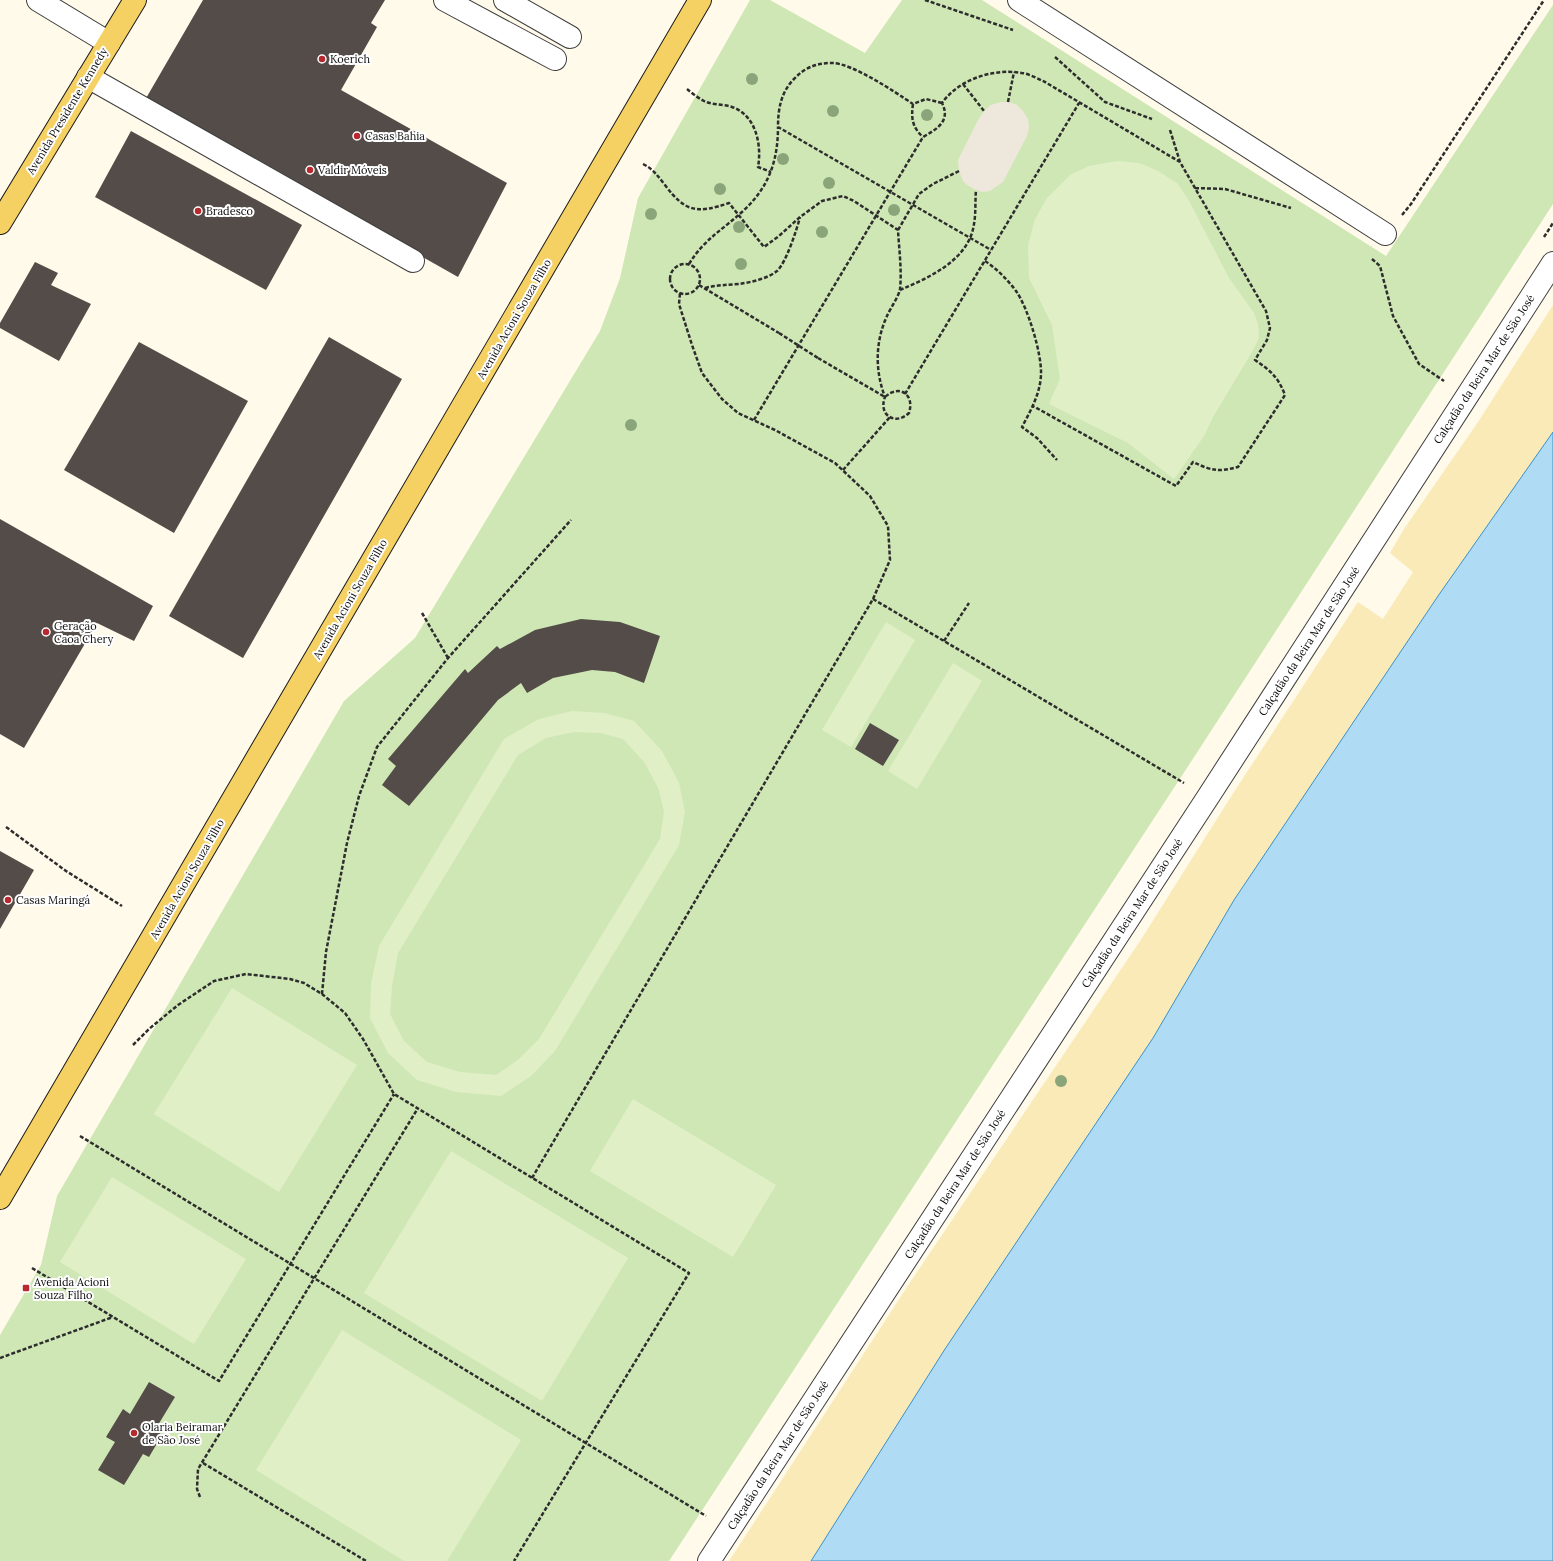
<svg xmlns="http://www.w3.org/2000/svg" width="1553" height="1561" font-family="Lora,serif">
<rect width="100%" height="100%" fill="#fffaea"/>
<!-- green -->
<path fill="#cfe7b5" d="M750,0H770L865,53L902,0H982L1386,256L1553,5V204L1198,751L669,1561H0V1335L41,1265L57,1196L344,701L415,638L600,331L620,278L638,198Z"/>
<!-- sand -->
<path fill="#f9eab8" d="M1553,305V432L1438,596L1234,900L1153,1038L945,1349L811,1561H729L909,1284L1142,938L1232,795L1358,602L1383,619L1413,572L1390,553L1404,529L1478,422Z"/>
<!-- pitch -->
<path fill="#e1efc7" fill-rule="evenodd" d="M1117,161L1139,163L1158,171L1177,183L1188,199L1229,278L1254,313L1258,324L1259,338L1252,352L1213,417L1204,436L1174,479L1128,443L1049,404L1060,379L1052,325L1029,278L1028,245L1035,219L1047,198L1070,175L1089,166Z
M886,622L915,640L851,747L822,730Z
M953,663L982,681L917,789L888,771Z
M572,711L604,713L634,721L662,751L679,783L685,812L679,845L555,1051L531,1076L501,1096L456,1092L417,1080L388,1053L370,1018L371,984L379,946L504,739L539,719ZM574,732L601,733L623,739L645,763L659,790L664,812L660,839L539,1039L518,1060L496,1075L460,1072L427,1062L404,1041L390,1014L392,986L398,953L518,755L546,738Z
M232,988L357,1065L279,1192L154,1114Z
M633,1099L776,1185L733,1257L590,1171Z
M451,1151L628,1258L542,1401L364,1293Z
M112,1177L246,1259L194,1344L60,1262Z
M342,1330L521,1440L447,1561H404L256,1470Z"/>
<!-- plaza -->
<path fill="#ede8db" d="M1001,102H1009L1017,105L1023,111L1028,119L1029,128L1027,136L1003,182L990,191L983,192L976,190L967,185L963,181L959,171L958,160L978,120L984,111L991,105Z"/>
<!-- water -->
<path fill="#b0dbf4" stroke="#3990c9" d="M1553,432V1561H811L945,1349L1153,1038L1234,900L1438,596Z"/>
<!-- building -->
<path fill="#534c48" d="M203,0H385L371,23L377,27L341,90L507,183L458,277L145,100Z
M131,131L302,225L266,290L95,197Z
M35,262L58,273L51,285L91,304L59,361L0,328V323Z
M329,337L402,379L243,658L169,616Z
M139,342L248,401L174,533L64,470Z
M0,519L153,606L134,641L97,623L24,748L0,734Z
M581,619L620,622L660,636L644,683L615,672L592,670L553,678L527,693L521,683L498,700L409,806L382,785L396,766L388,759L465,669L468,673L497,646L500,649L535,630Z
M870,723L899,740L883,766L855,749Z
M0,851L34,870L0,929Z
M149,1382L175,1397L155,1430L162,1435L149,1457L143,1454L124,1485L98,1470L115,1442L106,1437L123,1409L130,1414Z"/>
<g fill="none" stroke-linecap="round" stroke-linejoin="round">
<!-- minor casing -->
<g stroke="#3e3e3e" stroke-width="24">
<path id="minor" d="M38,0L109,43
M445,0L555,59
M505,0L570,37
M1019,0L1385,234
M88,77L413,261
M709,1561L1208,797L1553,263"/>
</g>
<!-- major casing -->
<g stroke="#1c1c1c" stroke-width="24">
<path id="major" d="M0,223L135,0
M0,1198L700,0"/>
</g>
<!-- path -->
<path stroke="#2d2d2d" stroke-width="2.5" stroke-dasharray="4 2" stroke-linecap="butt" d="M925,0L1013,30
M1055,57L1105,102L1152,119
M963,84L984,111
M687,89C692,93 698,98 704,101C712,105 723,104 732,107C756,115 762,145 758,167L771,172
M1008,102L1014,72
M942,103L926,99L913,104C895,92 852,63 832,63C816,63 804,68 794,79C781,92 778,109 778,127L991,250
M913,104C911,118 912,127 923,137
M1170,130L1180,162
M643,164C653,169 658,176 665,185C685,212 697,214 729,203L764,247L779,236L800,217L822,201L843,196L854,201L898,230C899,249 902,270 900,289C899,296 890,309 887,316C875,342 875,371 885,397C878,415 895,426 909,413C915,394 899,384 885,397
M1195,188L1225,189L1291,208
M1402,215L1411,204L1544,0
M898,230L919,194L933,184L959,171
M1544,237L1553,223
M1372,259L1380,266L1393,316L1419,364L1444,381
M985,261C997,269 1007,279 1016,291C1028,308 1042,354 1041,375C1040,394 1031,410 1022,427L1037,438L1057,460
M689,264C705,238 723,230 744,210C769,187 778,160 778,127
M670 279a15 15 0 1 1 30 0a15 15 0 1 1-30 0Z
M699,285L779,333
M705,288C716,285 727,285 739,284C751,282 767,279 777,271C786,263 797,229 800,217
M900,290C930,277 969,260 974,224C976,213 975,201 976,190
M818,358L885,397
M905,394L1079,103
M754,420L923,137C937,129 951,121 942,103C959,79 994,68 1022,73C1030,74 1038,79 1045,82L1180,162L1266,311L1270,328L1267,340L1255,360C1271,371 1278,377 1285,395L1238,467C1218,472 1212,471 1193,462L1176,486L1033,406
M843,470L890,417
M873,599L1184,783
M422,613L448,658
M944,641L969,603
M6,827L66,871L122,906
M322,994L326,952L347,843L359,796L377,747L448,658L571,520
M133,1045L149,1029L178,1005L214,981L246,974L290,979L304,983L322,994L345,1013L363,1039L394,1094L689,1273L514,1561
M80,1136L706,1516
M532,1178L873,599L890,560L888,526L870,496L835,463L775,430L738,413L722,399L702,373L692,345L679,304L680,293
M32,1268L219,1381L394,1094
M0,1358L113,1317
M203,1463L366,1561
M200,1497L197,1489L198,1469L418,1108"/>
<!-- minor -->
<use href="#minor" stroke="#fff" stroke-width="22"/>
<!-- major -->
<use href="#major" stroke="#f5d163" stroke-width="22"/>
<!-- path-bridge -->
<path stroke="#2d2d2d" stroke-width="2.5" stroke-dasharray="4 2" stroke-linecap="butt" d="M779,333L818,358"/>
</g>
<!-- trees -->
<g fill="#8ba57a">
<circle cx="752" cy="79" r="6"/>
<circle cx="833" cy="111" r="6"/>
<circle cx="927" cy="115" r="6"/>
<circle cx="783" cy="159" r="6"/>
<circle cx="829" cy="183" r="6"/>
<circle cx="720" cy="189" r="6"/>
<circle cx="894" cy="210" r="6"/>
<circle cx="651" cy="214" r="6"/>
<circle cx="739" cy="227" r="6"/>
<circle cx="822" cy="232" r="6"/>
<circle cx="741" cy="264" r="6"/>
<circle cx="631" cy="425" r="6"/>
<circle cx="1061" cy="1081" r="6"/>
</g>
<!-- markers -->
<g fill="#b7282f" stroke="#fff" stroke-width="1.5">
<circle cx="322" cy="59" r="4"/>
<circle cx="357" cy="136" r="4"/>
<circle cx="310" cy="170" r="4"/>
<circle cx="198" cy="211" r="4"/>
<circle cx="46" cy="632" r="4"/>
<circle cx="8" cy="900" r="4"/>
<rect x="22" y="1284" width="8" height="8" rx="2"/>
<circle cx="134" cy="1433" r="4"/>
</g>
<g text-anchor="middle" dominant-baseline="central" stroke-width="4" stroke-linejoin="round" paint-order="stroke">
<!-- poi labels -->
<g font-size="11" fill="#0b0b0b" stroke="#fff" text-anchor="start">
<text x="330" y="59">Koerich</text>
<text x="365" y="136">Casas Bahia</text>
<text x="318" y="170">Valdir Móveis</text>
<text x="206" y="211">Bradesco</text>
<text x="54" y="626">Geração<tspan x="54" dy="13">Caoa Chery</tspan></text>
<text x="16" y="900">Casas Maringá</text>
<text x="34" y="1282">Avenida Acioni<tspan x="34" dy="13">Souza Filho</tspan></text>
<text x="142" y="1427">Olaria Beiramar<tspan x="142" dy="13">de São José</tspan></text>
</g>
<!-- street labels -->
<g font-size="11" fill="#0b0b0b" stroke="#fff">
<text transform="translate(67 111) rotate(-59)">Avenida Presidente Kennedy</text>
<text transform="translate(514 319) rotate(-60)">Avenida Acioni Souza Filho</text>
<text transform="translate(1484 369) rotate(-57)">Calçadão da Beira Mar de São José</text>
<text transform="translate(350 599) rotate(-60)">Avenida Acioni Souza Filho</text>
<text transform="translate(1309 641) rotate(-57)">Calçadão da Beira Mar de São José</text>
<text transform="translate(187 879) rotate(-60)">Avenida Acioni Souza Filho</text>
<text transform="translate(1132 913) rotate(-57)">Calçadão da Beira Mar de São José</text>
<text transform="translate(955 1184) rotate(-57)">Calçadão da Beira Mar de São José</text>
<text transform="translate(778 1455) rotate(-57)">Calçadão da Beira Mar de São José</text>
</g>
</g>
</svg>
